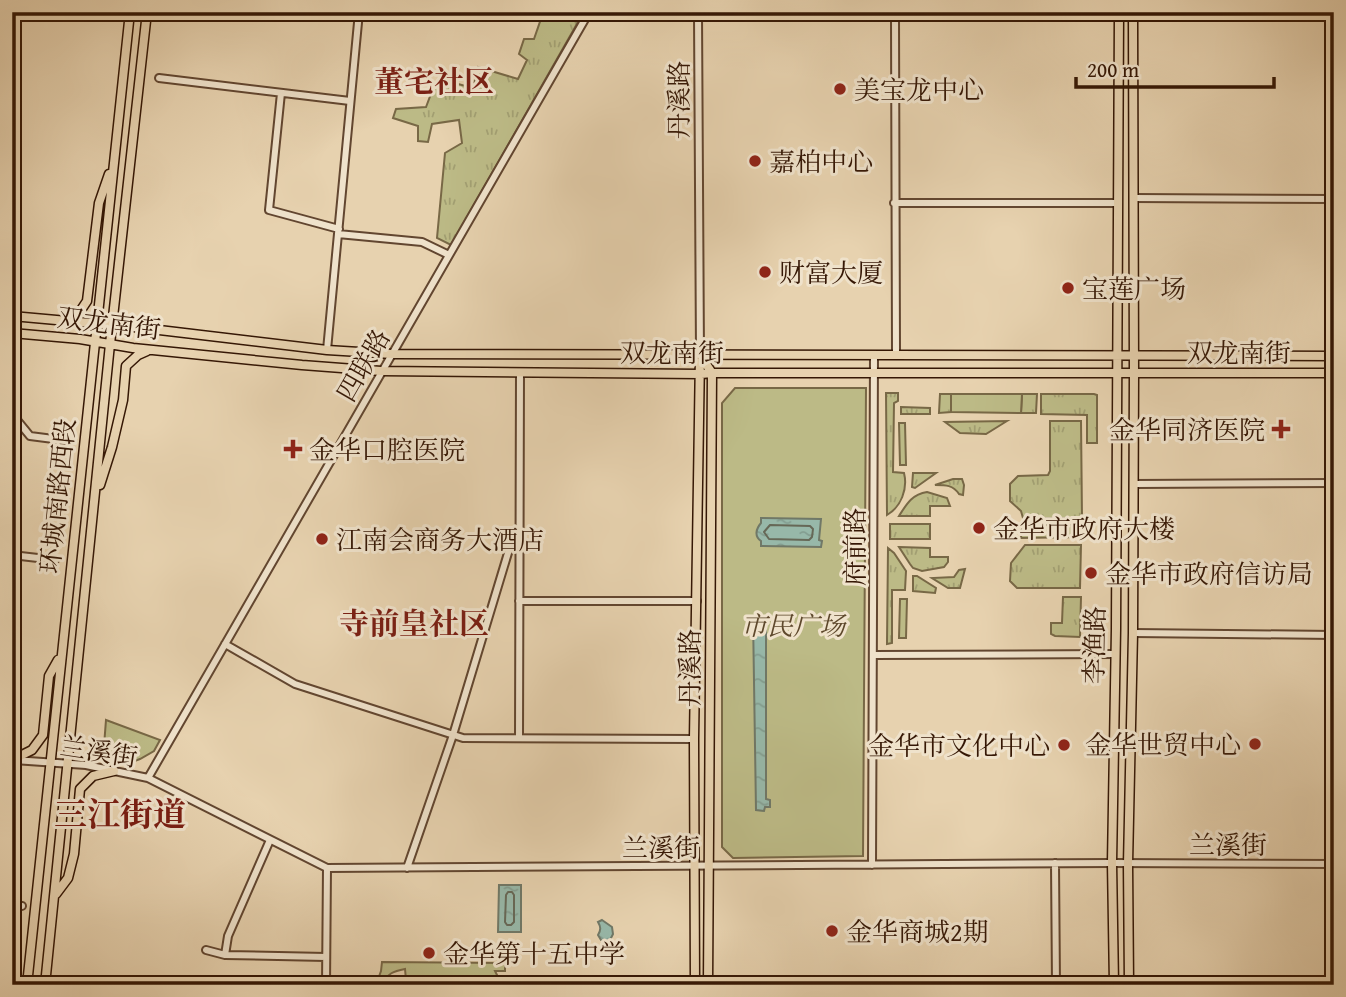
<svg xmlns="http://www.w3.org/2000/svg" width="1346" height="997" font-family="'Gentium Book Plus','Noto Serif SC',serif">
<defs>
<pattern id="grass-tufts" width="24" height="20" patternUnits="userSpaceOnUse" patternTransform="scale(1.75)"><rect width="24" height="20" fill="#bcba86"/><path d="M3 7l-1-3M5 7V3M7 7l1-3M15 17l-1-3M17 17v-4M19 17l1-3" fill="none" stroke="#a29f72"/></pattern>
<pattern id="water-ripples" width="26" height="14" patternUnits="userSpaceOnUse" patternTransform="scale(1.75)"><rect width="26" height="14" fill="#97b8a9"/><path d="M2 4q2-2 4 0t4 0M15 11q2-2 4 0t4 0" fill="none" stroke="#839d90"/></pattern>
</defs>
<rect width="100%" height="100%" fill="#e7d2af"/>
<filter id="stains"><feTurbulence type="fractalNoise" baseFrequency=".00286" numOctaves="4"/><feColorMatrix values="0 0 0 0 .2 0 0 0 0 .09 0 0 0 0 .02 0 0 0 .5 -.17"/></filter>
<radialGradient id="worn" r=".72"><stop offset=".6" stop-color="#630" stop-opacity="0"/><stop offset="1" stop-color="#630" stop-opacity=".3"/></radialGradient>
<!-- grass -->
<path fill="url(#grass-tufts)" stroke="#786846" stroke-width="2" d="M543,13L578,22L451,245L437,238L445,153L462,143L459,120L432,124L428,142L418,141V126L393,118L396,109L426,107L434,86L445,88L451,82L473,88L478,67L518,79L527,60L519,54L524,39H534Z
M886,393H898V401L894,403L893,472L904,473C908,489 901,507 887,515Z
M940,394H951V412L939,413Z
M1022,394H1037L1036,413H1021Z
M1041,394H1094L1097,395V443H1087V415L1041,414Z
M901,407L930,408V414H901Z
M1007,421L986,434L960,433L945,422Z
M1050,421H1081L1082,518H1023L1021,511L1010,501V484L1018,476L1048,475L1050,471Z
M899,423H905L906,465H900Z
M913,473H936L915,488L912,487Z
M953,479H962L964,485L963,495L959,494C953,485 946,485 935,485Z
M927,492L947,498L950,506H930V516H899C906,505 912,494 927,492Z
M890,524H930V539H890Z
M1022,525H1084L1083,537L1021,538Z
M1025,545H1081L1080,588H1017L1010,581L1011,563Z
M899,547L930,548V557H948V562L944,567L922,571L913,568L910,564Z
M888,548L894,553L906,571L905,590H892V643L887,644Z
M965,569L960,588H948L932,578L954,577L959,570Z
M913,576H917L936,588L935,593L913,591Z
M1063,597H1081L1080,637L1055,636L1051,634V623H1062Z
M900,599H907L906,638H899Z"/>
<!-- park -->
<path fill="#bcba86" stroke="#786846" stroke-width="2" d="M735,388H866L863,856L733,858L722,847V403Z
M951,394H1022L1021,413L951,412Z
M106,720L160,740L154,751L140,759L132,762L112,756L104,746Z
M382,962L505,963V971H495L502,985H388V980H406L405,969C394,971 387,973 383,985H376L381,971Z"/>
<!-- water -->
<path fill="url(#water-ripples)" stroke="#707867" stroke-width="2" d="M761,518L821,519L819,540L822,541L821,547L761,546V541C754,536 756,529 761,523Z
M753,617H766V799L770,800V807H765L764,811L756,810Z
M499,885H521V932H498Z
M602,920L612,927L613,934L610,940L605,942L601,940L598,935C601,930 601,927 598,922Z"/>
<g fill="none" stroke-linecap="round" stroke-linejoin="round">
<!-- shore -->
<path stroke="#666857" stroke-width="2" d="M770,525L810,526L813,529L812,537L809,540L769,539L764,532Z
M508,892H512L514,895V922L511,925H507L505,922L506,895Z"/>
<!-- minor casing -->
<g stroke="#624630" stroke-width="10">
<path id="minor" d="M579,12L588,14L895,17L1102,12
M1224,12L1334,13
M698,14L700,355
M895,17L896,354
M159,78L350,101
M281,93L269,210L339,229
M1133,198L1334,199
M894,203H1117
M338,234L422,242L449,255
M327,350L359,12
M12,414L30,436L69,441
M1134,484L1334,483
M12,555L55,560
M519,601H697
M1133,633L1334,635
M225,644L295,684L463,738L694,739
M873,655L1115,654
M519,738L520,372
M14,760L86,765L148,778L327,868L1112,863L1334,864
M148,778L588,14L594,12
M1055,863L1056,985
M872,865L874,355
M407,868L453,735L511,543L520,537
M12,905L22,906
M206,950L225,955L326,957
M225,955L228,936L270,840
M326,985L327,868
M1332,985V864"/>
</g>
<!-- major casing -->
<g stroke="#351705" stroke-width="11">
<path id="major" d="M12,316L134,327L327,350L392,354L1334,356
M66,319L77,316L87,301L99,203L109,174
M12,333L80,339L133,348L302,365L381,371L701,374L712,373H1334
M700,355L712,373L708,985
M100,485L112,447L123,400L126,366L138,355L147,351
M12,760L32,750L43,735L49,676L58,660
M56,894L68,878L74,854L80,789L93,776L114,771
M27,985L130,12
M45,985L110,344L147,12
M695,985L694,739L700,355
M1114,985L1112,863L1116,629L1119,12
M1129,985L1128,864L1133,633L1134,373L1133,12"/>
</g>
<!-- minor -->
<use href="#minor" stroke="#efe2cb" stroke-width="6"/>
<!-- major -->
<use href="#major" stroke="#e7d2af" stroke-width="8"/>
</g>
<!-- markers -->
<g fill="#8f2418" stroke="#efe2cb" stroke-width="2.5">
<circle cx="840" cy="89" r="7"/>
<circle cx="755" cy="161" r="7"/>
<circle cx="765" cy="272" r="7"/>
<circle cx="1068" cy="288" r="7"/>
<path d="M1277.5 418.5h7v7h7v7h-7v7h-7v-7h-7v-7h7z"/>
<path d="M289.5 438.5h7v7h7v7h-7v7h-7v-7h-7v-7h7z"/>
<circle cx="979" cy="528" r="7"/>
<circle cx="322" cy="539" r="7"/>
<circle cx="1091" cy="573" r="7"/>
<circle cx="1255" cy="744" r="7"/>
<circle cx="1064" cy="745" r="7"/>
<circle cx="832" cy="931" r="7"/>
<circle cx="429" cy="953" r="7"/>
</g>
<g text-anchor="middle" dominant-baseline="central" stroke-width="6" stroke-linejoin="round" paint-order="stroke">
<!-- poi labels -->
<g font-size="26" fill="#351705" stroke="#efe2cb" text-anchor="start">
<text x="854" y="89">美宝龙中心</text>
<text x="769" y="161">嘉柏中心</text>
<text x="779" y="272">财富大厦</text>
<text x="1082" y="288">宝莲广场</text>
<text x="1265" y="429" text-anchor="end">金华同济医院</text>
<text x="309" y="449">金华口腔医院</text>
<text x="993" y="528">金华市政府大楼</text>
<text x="336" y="539">江南会商务大酒店</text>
<text x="1105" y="573">金华市政府信访局</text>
<text x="1241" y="744" text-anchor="end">金华世贸中心</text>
<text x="1050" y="745" text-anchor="end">金华市文化中心</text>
<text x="846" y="931">金华商城2期</text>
<text x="443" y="953">金华第十五中学</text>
</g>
<!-- street labels -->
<g font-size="26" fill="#351705" stroke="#efe2cb">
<text transform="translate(678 100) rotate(-90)">丹溪路</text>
<text transform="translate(109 323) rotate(7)">双龙南街</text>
<text x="672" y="352">双龙南街</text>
<text x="1239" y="352">双龙南街</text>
<text transform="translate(363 365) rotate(-60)">四联路</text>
<text transform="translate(57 496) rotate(-84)">环城南路西段</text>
<text transform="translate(854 547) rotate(-90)">府前路</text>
<text transform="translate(1094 645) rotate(-89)">李渔路</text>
<text transform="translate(689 668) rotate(-90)">丹溪路</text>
<text transform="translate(99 751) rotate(9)">兰溪街</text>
<text x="1228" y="844">兰溪街</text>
<text x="661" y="847">兰溪街</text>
</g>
<!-- park labels -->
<g font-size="26" font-style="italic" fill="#5e482c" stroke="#efe2cb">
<text x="793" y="625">市民广场</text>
</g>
<!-- quarter labels -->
<g font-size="30" font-weight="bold" fill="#7a1f14" stroke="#efe2cb">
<text x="434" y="81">董宅社区</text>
<text x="414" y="623">寺前皇社区</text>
</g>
<!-- district labels -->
<g font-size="33" font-weight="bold" fill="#7a1f14" stroke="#efe2cb">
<text x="120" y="814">三江街道</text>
</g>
</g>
<!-- margin -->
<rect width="1346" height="997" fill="none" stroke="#e7d2af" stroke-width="42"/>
<rect x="14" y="14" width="1318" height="969" fill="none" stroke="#351705" stroke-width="3.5"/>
<rect x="21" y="21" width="1304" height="955" fill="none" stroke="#351705" stroke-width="2"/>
<!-- scale -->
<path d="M1076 77v10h198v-10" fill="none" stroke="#351705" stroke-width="3.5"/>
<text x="1087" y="77" font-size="21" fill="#351705" stroke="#efe2cb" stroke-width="5" paint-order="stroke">200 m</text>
<rect width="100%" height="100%" filter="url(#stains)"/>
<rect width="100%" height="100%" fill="url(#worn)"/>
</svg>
